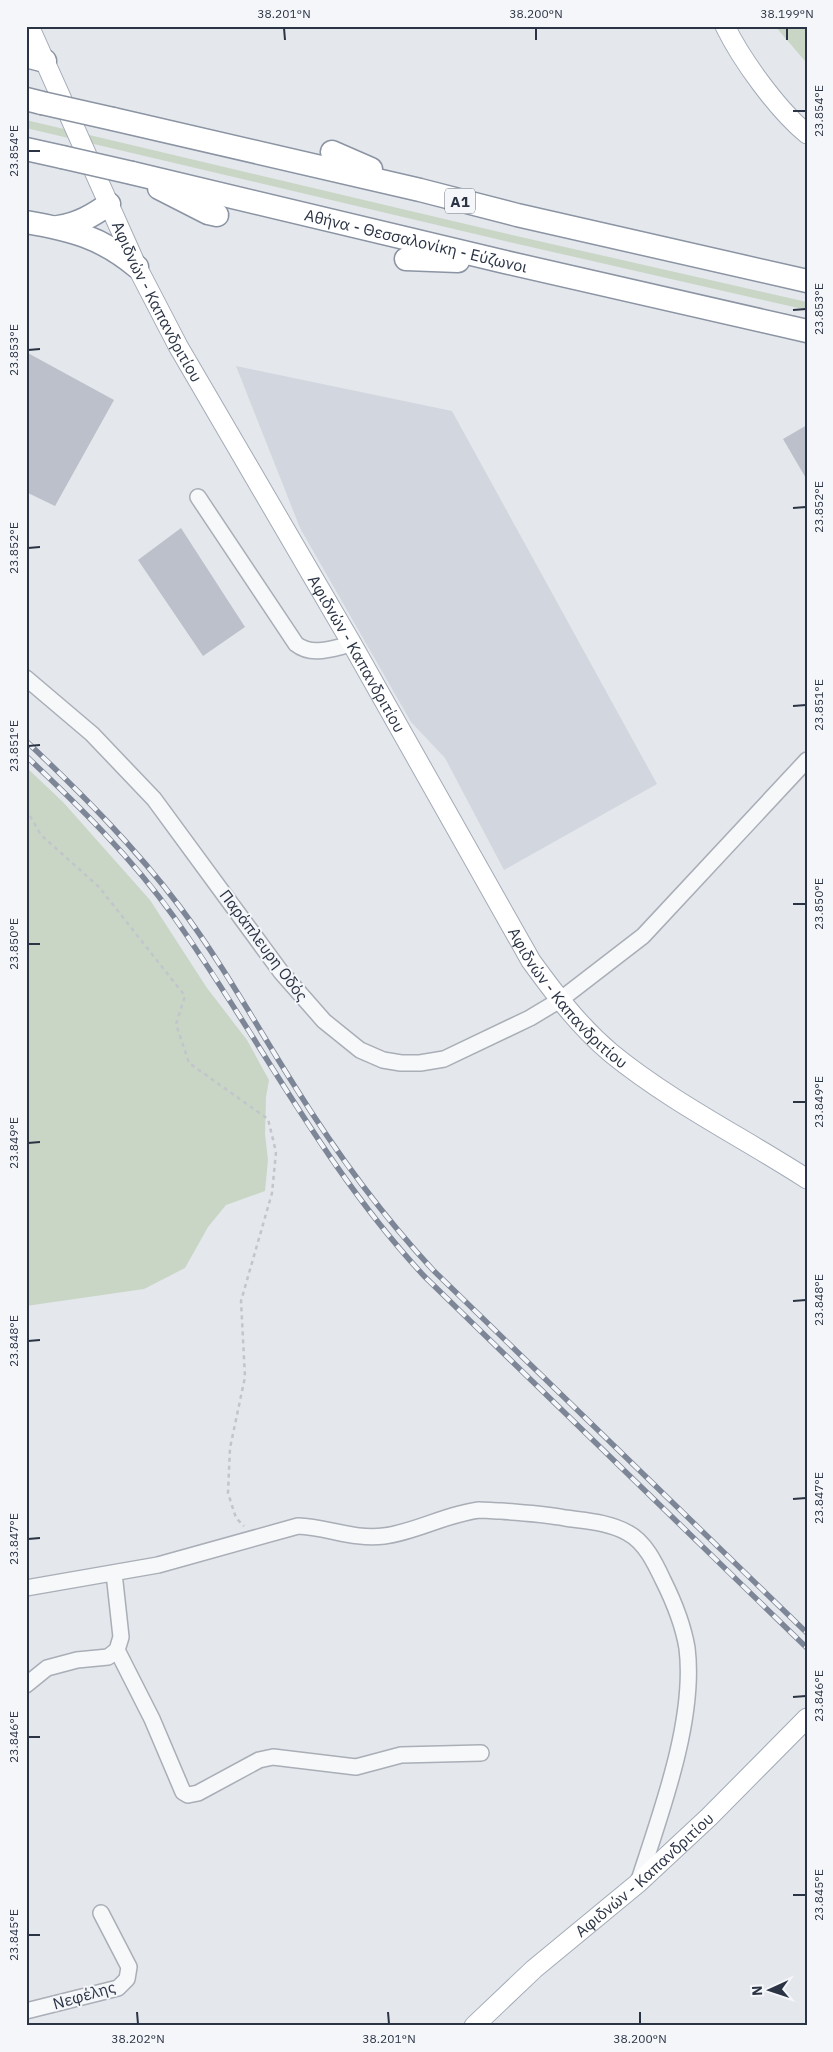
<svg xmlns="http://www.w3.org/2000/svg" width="833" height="2052" font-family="'IBM Plex Sans',sans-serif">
<rect width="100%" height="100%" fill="#e4e7ec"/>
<!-- built -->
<path fill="#d2d6de" d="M236,366L452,411L657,784L504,870L445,758L411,722L300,528Z"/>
<!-- green -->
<path fill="#c9d6c5" d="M775,26H807V61H805Z
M26,120L512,235L807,302V310L509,242L26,128Z
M26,767L63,802L150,900L207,988L247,1040L269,1080L266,1097L265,1134L268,1160L265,1191L226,1205L208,1227L185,1268L144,1289L26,1306Z"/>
<!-- building -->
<path fill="#bbc0ca" d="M26,352L114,400L55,506L26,492Z
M807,425V480L783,439Z
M181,528L245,627L203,656L138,560Z"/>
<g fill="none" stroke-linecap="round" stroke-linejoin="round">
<!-- minor casing -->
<g stroke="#a9aeb7" stroke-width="18">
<path id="minor" d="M198,497L296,644C312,657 333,648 352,644
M26,678L92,734L154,799L281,972L324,1021L360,1050L383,1060L401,1063H420L444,1059L530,1018L560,1000L643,936L807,760
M26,1588L158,1565L298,1526C327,1527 354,1540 384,1536C416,1532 446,1514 479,1510C486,1510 494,1511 501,1511C523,1513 544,1514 565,1518C586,1521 609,1522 628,1533C645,1542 655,1563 663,1580C674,1602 683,1624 687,1648C696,1720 660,1815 638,1883
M117,1650L152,1719L183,1792L188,1795L198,1793L259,1760L273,1757L356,1767L401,1755L481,1753
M26,1685L47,1668L77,1660L108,1657L117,1650L121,1637L114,1573
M26,2011L118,1988L127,1979L129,1967L101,1913"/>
</g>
<!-- major casing -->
<g stroke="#a3abb8" stroke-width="21">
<g id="major">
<path id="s1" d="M29,26L137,267L178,346L352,644L531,961C555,994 579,1026 611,1053C671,1102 742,1137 807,1179"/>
<path d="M725,26C742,61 778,110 807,134"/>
<path id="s2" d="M474,2026L534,1969L637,1884L709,1817L807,1718"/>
</g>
</g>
<!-- highway casing -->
<g stroke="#8b94a3" stroke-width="25">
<g id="highway">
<path d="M26,56L45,61"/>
<path d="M26,99L42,103"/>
<path d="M113,119L420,190L517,215L807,281"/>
<path d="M26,149L62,157"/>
<path d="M332,152L371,169"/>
<path id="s3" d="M132,173L505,262L807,331"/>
<path d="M159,188L208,213L217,215"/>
<path d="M26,222C72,230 101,237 137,267"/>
<path d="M58,227C78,224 92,216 109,204"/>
<path d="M406,259L458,261"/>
</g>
</g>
<!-- path -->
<path stroke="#c2c5cb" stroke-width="2.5" stroke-dasharray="4 4" stroke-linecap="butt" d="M26,809L41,835L99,887L185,996L176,1024L189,1063L268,1119L276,1152L272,1193L241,1301L245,1377L230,1448L228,1493L236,1518L244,1526"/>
<!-- minor -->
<use href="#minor" stroke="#f7f8fa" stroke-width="15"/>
<!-- major -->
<use href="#major" stroke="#fff" stroke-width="19"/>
<!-- highway -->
<use href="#highway" stroke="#fff" stroke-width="22"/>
<!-- rail casing -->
<g stroke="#7d8696" stroke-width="5.5">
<path id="rail" d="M26,741C81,793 135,847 180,907C222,963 256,1025 294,1085C335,1151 381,1214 434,1271L807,1633
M26,756C79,806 132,858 174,917C259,1037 324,1169 425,1277L807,1648"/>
</g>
<!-- rail -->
<use href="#rail" stroke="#f4f6f9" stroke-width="4" stroke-dasharray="11" stroke-linecap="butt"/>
<!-- highway-bridge casing -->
<g stroke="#8b94a3" stroke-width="25" stroke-linecap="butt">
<path id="highway-bridge" d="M42,103L113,119
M62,157L132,173"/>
</g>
<!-- highway-bridge -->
<use href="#highway-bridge" stroke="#fff" stroke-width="22"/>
</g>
<!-- ticks -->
<path fill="none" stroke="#2b3445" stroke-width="2" d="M284,28L285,40M536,28V40M787,28V40M793,111H806M28,151H40M793,310L806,309M28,350L40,349M793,508L806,507M28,548L40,547M793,706L806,705M28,746L40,745M793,904H806M28,944H40M793,1102H806M28,1143L40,1142M793,1301L806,1300M28,1341L40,1340M793,1499L806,1498M28,1539L40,1538M793,1697L806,1696M28,1737H40M793,1895H806M28,1935H40M137,2012L138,2024M388,2012L389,2024M640,2012V2024"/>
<g text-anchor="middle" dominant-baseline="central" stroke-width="4" stroke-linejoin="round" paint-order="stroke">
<!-- shield labels -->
<rect fill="#f4f6f9" stroke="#676e7b" stroke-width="1" x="445" y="188.5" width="30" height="25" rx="4"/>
<g font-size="15" font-weight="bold" fill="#2b3445">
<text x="460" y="201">Α1</text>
</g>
<!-- street labels -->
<g font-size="16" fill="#2b3445" stroke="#f4f6f9">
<text stroke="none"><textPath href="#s3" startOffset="292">Αθήνα - Θεσσαλονίκη - Εύζωνοι</textPath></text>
<text stroke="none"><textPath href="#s1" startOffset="304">Αφιδνών - Καπανδριτίου</textPath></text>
<text stroke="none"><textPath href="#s1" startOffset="709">Αφιδνών - Καπανδριτίου</textPath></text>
<text transform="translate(264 945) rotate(53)">Παράπλευρη Οδός</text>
<text stroke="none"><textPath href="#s1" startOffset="1114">Αφιδνών - Καπανδριτίου</textPath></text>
<text stroke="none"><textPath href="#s2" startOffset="228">Αφιδνών - Καπανδριτίου</textPath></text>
<text transform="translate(84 1995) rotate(-16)">Νεφέλης</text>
</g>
</g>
<!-- border -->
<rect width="833" height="2052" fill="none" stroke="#f4f6f9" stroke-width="55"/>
<!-- north arrow -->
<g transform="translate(770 1990) rotate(267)" stroke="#f4f6f9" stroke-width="4" paint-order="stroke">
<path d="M0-4L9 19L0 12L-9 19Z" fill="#2b3445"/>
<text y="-8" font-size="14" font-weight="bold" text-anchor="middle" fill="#2b3445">N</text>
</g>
<rect x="28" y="28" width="778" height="1996" fill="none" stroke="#2b3445" stroke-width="2"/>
<g font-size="12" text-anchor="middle" fill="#2b3445">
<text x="284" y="18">38.201°N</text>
<text x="536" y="18">38.200°N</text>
<text x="787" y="18">38.199°N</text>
<text transform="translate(819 111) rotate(-90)" y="4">23.854°E</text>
<text transform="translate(14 151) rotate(-90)" y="4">23.854°E</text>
<text transform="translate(819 309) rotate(-90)" y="4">23.853°E</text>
<text transform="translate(14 350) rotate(-90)" y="4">23.853°E</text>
<text transform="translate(819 507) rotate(-90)" y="4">23.852°E</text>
<text transform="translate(14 548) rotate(-90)" y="4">23.852°E</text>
<text transform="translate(819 705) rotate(-90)" y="4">23.851°E</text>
<text transform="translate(14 746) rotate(-90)" y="4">23.851°E</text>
<text transform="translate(819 904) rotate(-90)" y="4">23.850°E</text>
<text transform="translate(14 944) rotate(-90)" y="4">23.850°E</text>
<text transform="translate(819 1102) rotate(-90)" y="4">23.849°E</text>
<text transform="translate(14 1143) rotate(-90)" y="4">23.849°E</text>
<text transform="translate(819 1300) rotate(-90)" y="4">23.848°E</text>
<text transform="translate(14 1341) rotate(-90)" y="4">23.848°E</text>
<text transform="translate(819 1498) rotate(-90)" y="4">23.847°E</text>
<text transform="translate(14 1539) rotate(-90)" y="4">23.847°E</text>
<text transform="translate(819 1696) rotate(-90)" y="4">23.846°E</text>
<text transform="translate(14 1737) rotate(-90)" y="4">23.846°E</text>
<text transform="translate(819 1895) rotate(-90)" y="4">23.845°E</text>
<text transform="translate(14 1935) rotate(-90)" y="4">23.845°E</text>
<text x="138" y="2043">38.202°N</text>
<text x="389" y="2043">38.201°N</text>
<text x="640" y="2043">38.200°N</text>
</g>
</svg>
